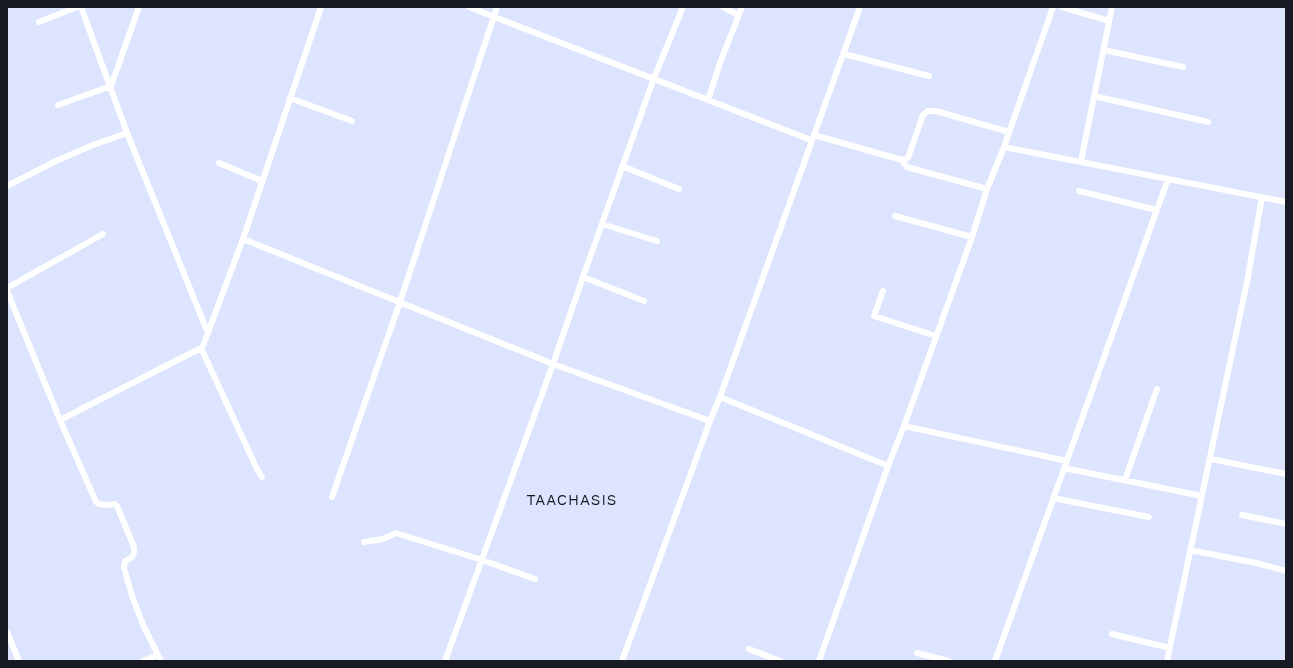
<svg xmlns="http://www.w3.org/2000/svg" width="1293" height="668" font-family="'Work Sans',sans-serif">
<rect width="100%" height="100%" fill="#dce4fe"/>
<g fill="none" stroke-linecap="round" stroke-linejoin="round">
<!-- street -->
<path stroke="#fff" stroke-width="6" d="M81,7L127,133L208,333
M469,7L811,140
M723,7L738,15
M1062,7L1109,21
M39,22L77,7
M1104,50L1183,67
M844,54L929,76
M1094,96L1208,122
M290,98L352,121
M708,100L720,63L742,7
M58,105L111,86L139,7
M814,135L902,160L908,158L923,115L928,111H936L1009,132
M1004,147L1286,202
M902,160L907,167L987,189
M1081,161L1112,7
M219,163L262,181
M622,166L679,189
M7,186L56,161L93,145L127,133
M1079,191L1157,210
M895,216L972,237
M602,224L657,241
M243,239L553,364L710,421
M583,277L644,301
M7,288L103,234
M7,291L60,420L96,502C101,507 109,504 115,504L117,506L134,547C135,556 132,558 125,561L124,568L133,599L144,627L161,661
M883,291L874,316L936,336
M201,348L257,469L262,477
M720,397L888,466
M60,420L201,348L203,346L243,239L321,7
M904,426L1067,461
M1211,459L1286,474
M1064,468L1202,496
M1125,480L1157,389
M332,497L400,302L497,7
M1053,498L1149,517
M1242,515L1286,524
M364,542L383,539L396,533L482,560L535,579
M1190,550L1256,563L1286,571
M7,632L19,661
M1112,634L1170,648
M749,649L780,661
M917,653L949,661
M143,661L157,655
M445,661L553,364L583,277L654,78L683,7
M622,661L710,421L720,397L860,7
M819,661L888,466L904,426L972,237L987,189L1004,147L1053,7
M995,661L1168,179
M1167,661L1247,282L1262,197"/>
</g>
<g text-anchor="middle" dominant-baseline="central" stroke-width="4" stroke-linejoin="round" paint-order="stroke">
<!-- quarter labels -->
<g font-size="15" letter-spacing="1" fill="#181b24" stroke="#dce4fe">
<text x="572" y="500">TAACHASIS</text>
</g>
</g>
<!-- border -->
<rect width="1293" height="668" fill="none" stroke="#181b24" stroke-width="16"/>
</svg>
